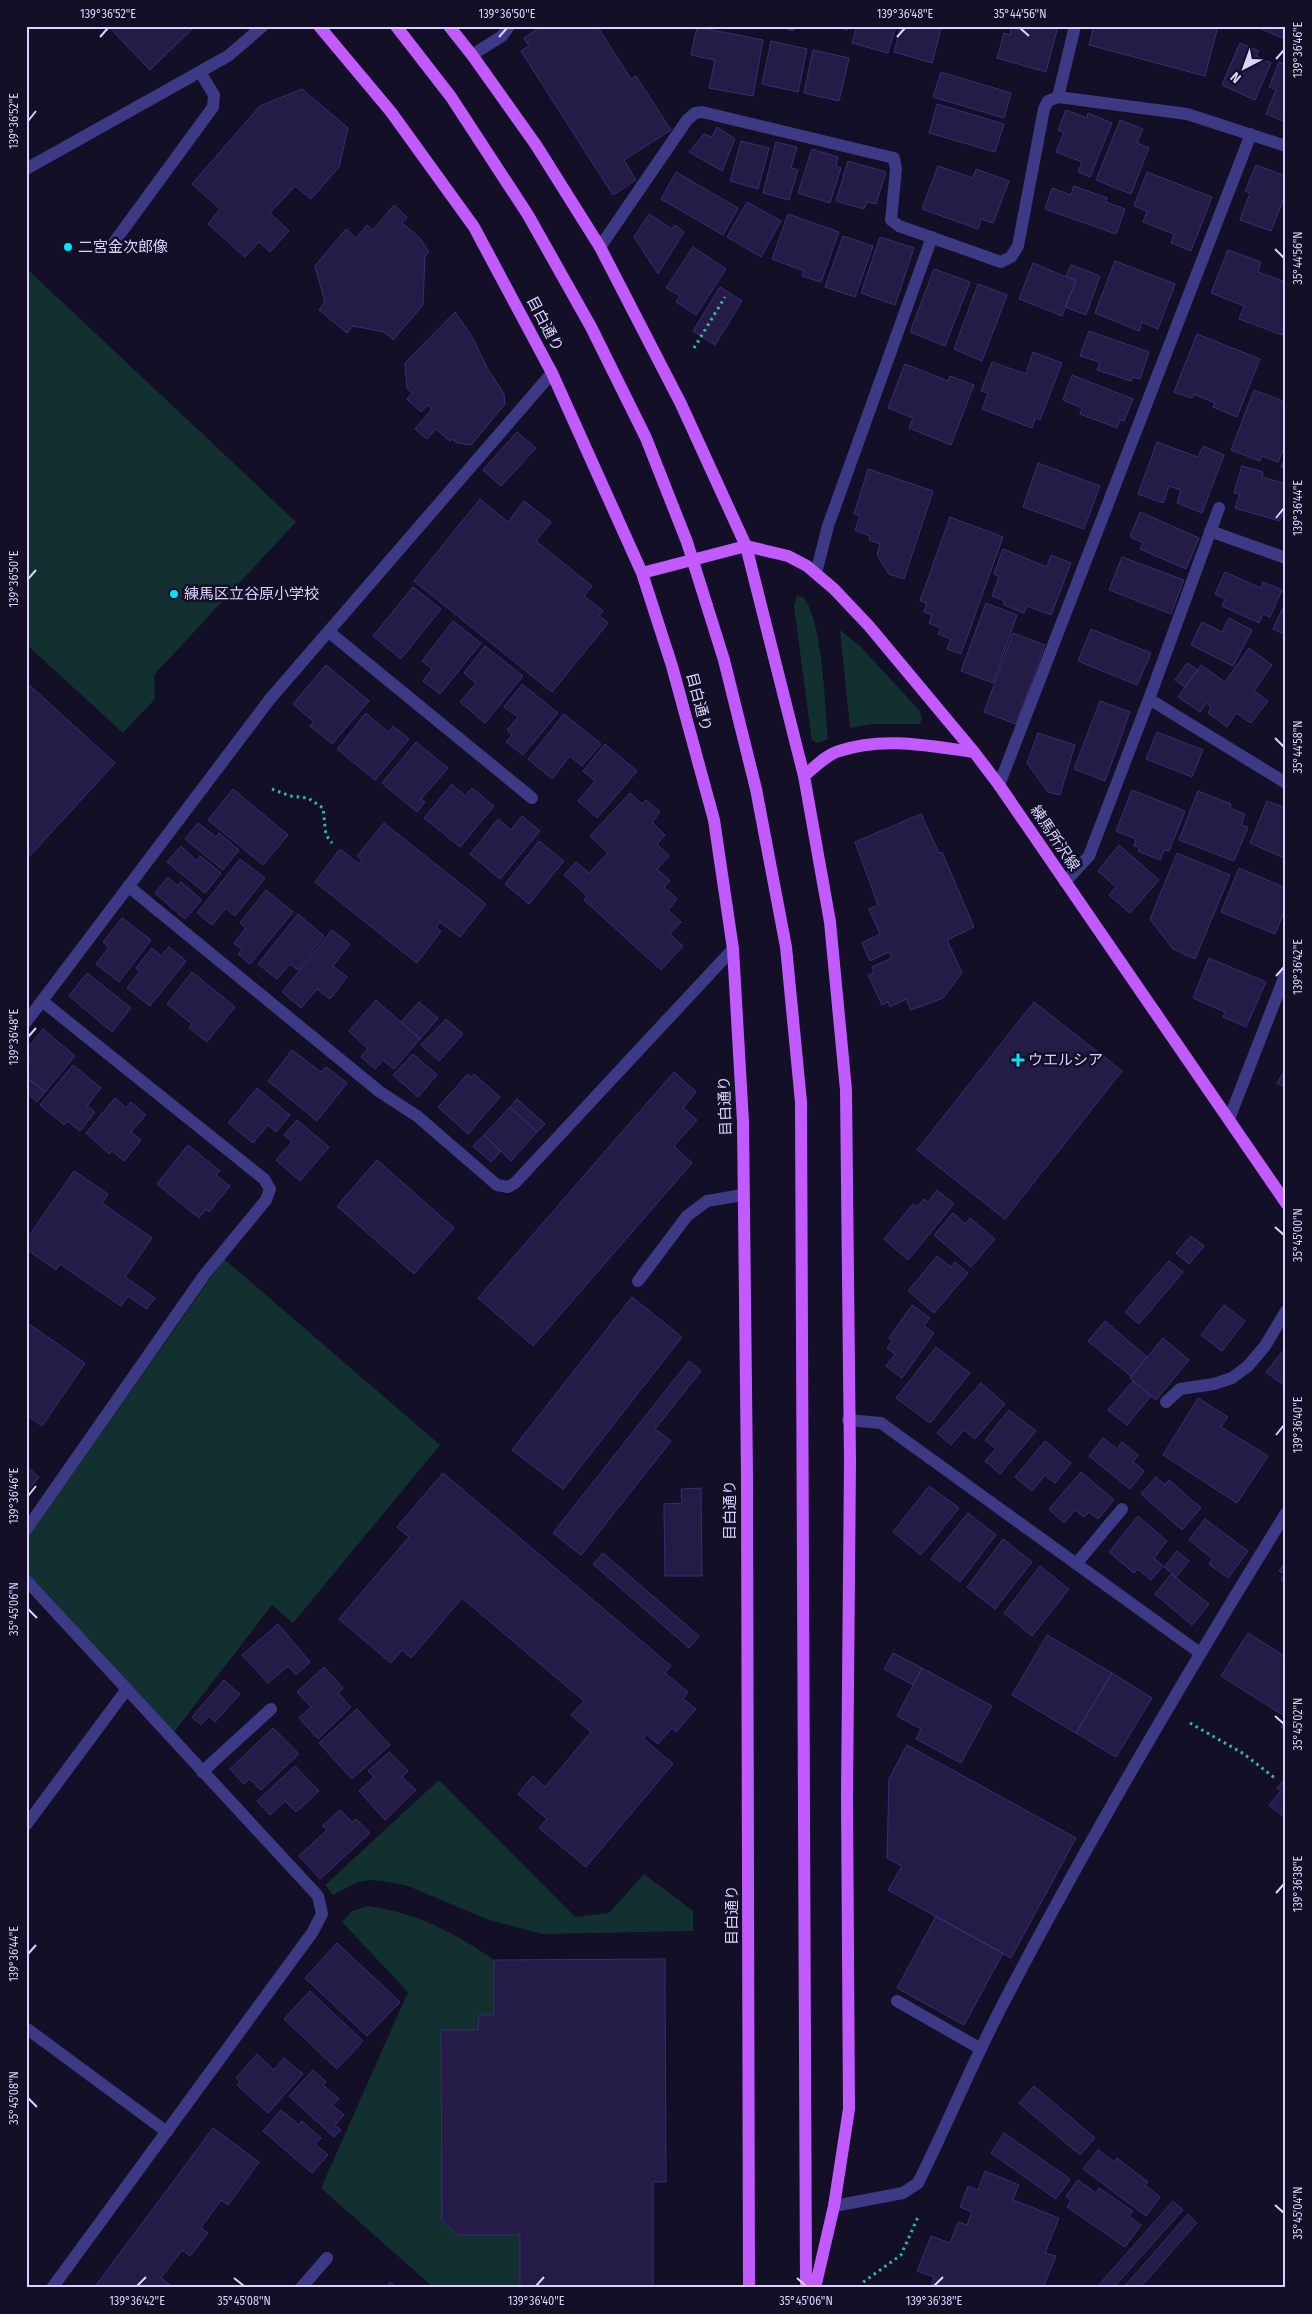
<svg xmlns="http://www.w3.org/2000/svg" width="1312" height="2314" font-family="'Fira Sans Condensed','Noto Sans JP',sans-serif">
<rect width="100%" height="100%" fill="#130f26"/>
<!-- green -->
<path fill="#12302f" d="M26,268L296,522L154,675L155,699L123,733L26,644Z
M797,596L803,597C823,620 825,707 828,739L817,743L812,740L811,734L794,606Z
M840,630L859,645L919,710L922,718L920,724H872L850,728Z
M224,1259L440,1445L293,1623L272,1605L174,1732L26,1571V1540Z
M439,1780L575,1917L609,1913L644,1874L693,1911V1931L542,1934L489,1920L408,1886L389,1882L372,1880L358,1882L333,1895L325,1885Z
M368,1906C417,1913 454,1932 494,1960V2015L478,2030H441L442,2220L458,2235H520L521,2286L591,2288H434L321,2188L408,1992L342,1922L352,1911Z"/>
<!-- building -->
<path fill="#241b47" stroke="#3b2d73" d="M108,26H195L150,70Z
M542,26H597L631,79L636,76L671,130L624,160L636,180L613,195L521,51L529,46L524,38Z
M777,26H794L793,31Z
M833,26H848L847,30Z
M857,26H896L888,53L852,43Z
M901,26H942L932,63L894,52Z
M1012,26H1058L1046,72L997,58L1004,33L1010,35Z
M1094,26H1218L1205,76L1089,45Z
M1254,26H1286V29L1282,38Z
M697,27L763,40L753,96L709,88L715,60L691,55Z
M771,41L807,49L798,92L762,84Z
M1240,43L1259,51L1256,56L1271,63L1255,100L1222,85Z
M813,50L849,58L839,101L804,93Z
M1279,62L1286,65V122L1266,114L1276,90L1269,87Z
M941,72L1011,93L1004,118L933,97Z
M302,89L348,128L339,167L311,199L295,186L270,213L289,231L270,252L259,242L245,257L208,224L220,209L192,184L260,106Z
M937,104L1004,124L995,152L929,133Z
M1066,110L1087,118L1088,113L1112,123L1090,177L1078,172L1082,162L1056,152L1064,132L1058,130Z
M1120,120L1143,129L1137,143L1149,148L1131,194L1096,180Z
M717,127L735,139L722,171L689,152L704,134L712,137Z
M741,141L769,148L758,189L730,181Z
M776,142L797,147L791,168L798,170L789,200L763,193Z
M812,149L838,157L836,166L841,168L830,203L798,193Z
M848,161L886,172L876,204L867,202L864,209L836,201Z
M1256,165L1286,176V193L1271,231L1240,220L1250,193L1245,191Z
M938,166L973,178L976,169L1009,181L993,223L981,219L978,229L922,209Z
M676,172L738,208L723,235L661,199Z
M1147,172L1212,197L1191,251L1171,243L1174,234L1143,222L1147,211L1134,206Z
M1074,186L1107,198L1106,202L1125,209L1116,234L1045,209L1052,188L1071,195Z
M747,202L781,221L761,257L727,237Z
M394,205L407,217L402,223L420,238L429,252L425,256L423,305L393,340L384,332L353,326L347,333L319,310L325,302L315,266L346,229L356,238L367,225L373,230Z
M649,214L672,229L675,225L684,232L658,274L634,237Z
M788,214L839,232L821,282L802,276L804,271L772,259Z
M843,236L873,246L855,297L825,287Z
M880,237L914,248L895,305L861,293Z
M693,247L726,269L696,315L676,302L680,296L666,288Z
M1228,250L1261,262L1258,272L1286,282V324L1282,335L1239,319L1244,306L1211,293Z
M1115,261L1175,284L1158,329L1142,322L1139,331L1095,313Z
M1033,263L1076,281L1062,316L1019,299Z
M1071,265L1100,276L1086,315L1065,307L1076,281L1066,276Z
M934,269L970,282L945,346L910,332Z
M978,284L1007,295L982,361L954,349Z
M720,287L742,301L715,345L693,331Z
M455,312L473,338L486,366L504,394L505,404L471,445L457,443L452,439L450,441L436,429L427,439L415,429L432,409L428,405L421,412L407,399L412,393L407,388L405,363Z
M1089,331L1149,352L1140,379L1133,377L1131,381L1097,370L1100,362L1080,356Z
M1197,334L1260,359L1237,417L1213,407L1215,403L1194,394L1192,398L1174,392Z
M1033,352L1062,363L1040,420L1035,418L1032,428L982,409L988,393L981,391L992,362L1026,374Z
M905,364L948,381L950,376L974,385L951,445L909,428L913,418L888,408Z
M1072,375L1133,399L1124,421L1120,420L1117,428L1080,414L1082,408L1063,400Z
M1254,390L1286,402V453L1282,452L1278,462L1262,456L1260,461L1231,450Z
M517,432L536,448L501,486L483,470Z
M1157,442L1198,457L1203,446L1224,455L1202,513L1177,503L1181,490L1169,486L1163,503L1138,494Z
M1286,454V468L1281,467Z
M1038,463L1100,486L1084,529L1023,507Z
M1242,466L1263,472L1262,477L1286,484V502L1280,521L1235,508L1240,494L1234,493Z
M868,469L933,491L904,579L889,574L877,555L880,544L869,540L870,536L855,530L860,516L854,514Z
M480,499L508,522L524,501L551,522L536,541L592,586L584,596L603,611L599,616L608,623L552,692L414,581Z
M1140,512L1199,538L1186,569L1140,549L1143,543L1130,537Z
M950,517L1003,537L961,654L947,649L951,639L938,634L941,628L929,623L932,615L924,612L927,603L920,601Z
M1003,549L1047,567L1051,555L1071,563L1051,615L1027,606L1024,613L1004,605V601L992,596L999,577L994,574Z
M1122,557L1184,580L1171,614L1109,590Z
M1225,572L1261,588L1263,582L1282,590L1270,617L1263,614L1259,623L1222,606L1225,599L1215,594Z
M413,587L441,609L401,659L373,636Z
M1286,601V635L1273,629Z
M986,603L1017,615L993,683L961,671Z
M1229,618L1252,630L1233,666L1191,645L1202,622L1222,632Z
M453,621L481,643L440,694L423,681L432,669L422,661Z
M1091,629L1151,653L1137,685L1078,661Z
M1013,633L1045,645L1016,724L984,712Z
M485,646L523,676L485,723L460,702L476,683L464,673Z
M1249,648L1272,665L1254,691L1268,701L1251,723L1236,713L1227,727L1208,713L1211,707L1206,703L1200,712L1178,697L1201,665L1225,682Z
M1187,663L1198,670L1185,687L1175,680Z
M326,665L369,701L332,744L310,726L314,722L293,704Z
M26,682L115,763L26,860Z
M522,684L558,713L523,755L506,742L512,735L507,730L518,717L504,707Z
M1100,701L1130,712L1105,781L1074,769Z
M366,713L388,732L393,726L409,739L375,780L337,749Z
M564,714L601,744L582,766L570,756L552,779L528,759Z
M1157,732L1203,750L1192,777L1146,759Z
M1038,733L1075,745L1060,795L1048,792L1027,763Z
M416,742L448,768L421,799L425,802L417,812L382,783Z
M605,744L637,771L597,818L578,801L595,781L583,771Z
M452,784L465,796L472,788L494,806L460,847L424,818Z
M233,789L288,835L263,865L208,820Z
M1132,790L1185,811L1169,851L1164,850L1160,860L1138,851L1140,847L1134,846L1136,839L1116,831Z
M1198,791L1231,804L1230,808L1245,814L1241,825L1248,827L1234,861L1179,840Z
M630,793L642,804L646,800L660,812L652,822L665,835L657,844L669,856L657,869L670,881L664,887L677,899L668,910L681,922L670,934L683,946L661,970L584,900L587,896L564,875L576,862L589,873L608,853L590,836Z
M1267,801L1286,808V859L1250,843Z
M921,814L939,853L942,852L974,927L947,940L962,973L943,998L911,1010L906,999L890,1007L888,1002L882,1005L868,975L874,973L872,967L892,958L889,952L870,961L862,943L880,934L869,909L878,905L855,842Z
M522,816L540,831L500,879L470,854L498,819L511,830Z
M198,823L216,837L219,833L239,850L223,870L185,839Z
M384,823L486,904L460,937L440,922L436,927L441,931L417,963L315,882L340,849L359,864L362,860L357,856Z
M539,841L564,861L529,904L505,884Z
M1119,845L1159,880L1130,913L1109,895L1116,887L1098,871Z
M181,846L197,861L200,856L221,873L205,893L167,862Z
M1177,853L1230,875L1195,959L1173,949L1150,919Z
M240,859L265,878L235,916L226,908L212,925L197,913Z
M1239,868L1286,888V907L1275,934L1221,912Z
M168,877L178,886L181,882L202,900L185,919L155,893Z
M266,890L293,912L250,964L238,954L242,950L234,943L246,928L240,923Z
M298,914L324,936L298,970L290,964L277,979L258,964Z
M122,918L151,940L119,982L96,964L109,947L103,942Z
M332,930L350,944L333,966L347,977L330,999L317,989L301,1008L282,992Z
M169,947L186,961L150,1006L127,988L140,971L136,968L152,948L161,956Z
M1209,958L1266,982L1246,1027L1223,1017L1225,1012L1193,998Z
M192,972L235,1007L207,1042L189,1028L192,1024L167,1004Z
M87,973L131,1008L112,1032L69,996Z
M376,1000L420,1039L394,1069L383,1060L375,1069L361,1057L368,1049L349,1031Z
M419,1002L438,1018L420,1039L401,1022Z
M1034,1002L1122,1071L1005,1219L917,1150Z
M446,1019L463,1034L439,1061L421,1045Z
M43,1029L75,1056L45,1092L26,1077V1066L31,1061L26,1057V1050Z
M292,1050L321,1072L326,1067L347,1083L317,1121L268,1081Z
M413,1054L437,1075L418,1097L393,1075Z
M73,1065L101,1088L87,1106L95,1112L80,1131L67,1121L64,1125L40,1105Z
M1286,1068V1088L1277,1083Z
M674,1072L696,1092L683,1108L697,1120L674,1146L692,1163L533,1346L478,1298Z
M468,1074L471,1078L474,1074L500,1097L468,1134L438,1107Z
M31,1080L45,1092L37,1102L26,1092V1085Z
M257,1088L290,1115L276,1132L268,1125L253,1143L228,1123Z
M115,1098L126,1108L131,1102L146,1115L131,1132L141,1140L124,1161L112,1151L109,1154L86,1133Z
M517,1099L545,1124L537,1132L510,1107Z
M510,1107L537,1132L511,1161L484,1135Z
M297,1120L329,1147L300,1181L276,1160L292,1142L284,1135Z
M484,1135L501,1151L491,1162L473,1146Z
M188,1145L220,1171L216,1175L230,1186L209,1212L206,1209L199,1218L157,1184Z
M377,1160L454,1228L414,1274L337,1206Z
M74,1171L108,1194L102,1203L152,1238L125,1277L155,1298L147,1309L128,1296L121,1306L60,1264L56,1270L26,1249V1240Z
M937,1190L954,1204L908,1260L884,1239L913,1204L917,1207L924,1199L928,1202Z
M953,1213L965,1224L970,1218L995,1239L971,1267L934,1235Z
M1191,1236L1204,1246L1189,1264L1176,1253Z
M937,1256L951,1267L955,1262L968,1273L934,1313L908,1291Z
M1169,1261L1183,1272L1139,1324L1125,1312Z
M632,1297L682,1337L563,1489L512,1450Z
M912,1305L930,1318L924,1326L934,1333L902,1378L886,1366L895,1354L887,1348L892,1341L889,1338Z
M1224,1305L1245,1321L1222,1351L1201,1335Z
M1105,1321L1147,1357L1131,1376L1088,1341Z
M26,1322L85,1363L42,1426L26,1415Z
M1163,1338L1189,1360L1156,1400L1130,1378Z
M936,1347L970,1373L930,1423L896,1398Z
M1286,1347V1387L1266,1372Z
M689,1361L701,1371L655,1429L671,1441L581,1555L553,1533Z
M1133,1381L1151,1396L1127,1425L1108,1410Z
M981,1383L1005,1404L975,1439L964,1430L951,1445L937,1433Z
M1198,1398L1228,1417L1221,1427L1268,1456L1237,1503L1163,1455Z
M1009,1410L1036,1431L1000,1474L985,1461L996,1449L985,1440Z
M1103,1438L1117,1449L1122,1442L1138,1455L1133,1462L1144,1471L1130,1489L1089,1456Z
M1045,1441L1071,1463L1055,1483L1045,1475L1032,1491L1015,1477Z
M26,1466L39,1477L26,1492Z
M1081,1472L1114,1500L1098,1519L1089,1512L1084,1517L1075,1510L1064,1523L1049,1509Z
M443,1473L671,1666L665,1673L688,1692L683,1699L696,1709L676,1732L672,1728L658,1744L646,1734L643,1738L673,1764L586,1867L539,1828L547,1819L518,1794L533,1776L545,1787L591,1732L571,1715L584,1701L462,1598L411,1658L402,1650L391,1663L339,1619L409,1537L397,1527Z
M1156,1477L1165,1485L1169,1480L1201,1508L1182,1530L1141,1494Z
M929,1486L959,1508L921,1555L893,1532Z
M701,1488L702,1576H665L664,1504L682,1503L681,1489Z
M968,1513L996,1535L960,1582L931,1559Z
M1138,1516L1167,1541L1154,1558L1163,1566L1151,1580L1138,1569L1134,1573L1109,1552Z
M1205,1519L1248,1551L1228,1578L1209,1564L1213,1559L1189,1540Z
M1003,1539L1032,1562L995,1609L967,1587Z
M1177,1551L1189,1561L1176,1577L1164,1567Z
M603,1553L699,1636L689,1648L593,1564Z
M1286,1561V1583L1281,1580L1285,1574L1279,1571Z
M1040,1566L1069,1589L1032,1636L1004,1613Z
M1171,1574L1209,1604L1192,1625L1155,1594Z
M278,1624L310,1662L296,1675L288,1666L268,1683L242,1655Z
M1248,1633L1286,1657V1717L1221,1676Z
M1047,1635L1112,1673L1076,1733L1012,1695Z
M893,1653L922,1668L913,1685L884,1669Z
M324,1667L343,1688L338,1693L351,1707L318,1739L299,1718L311,1707L297,1692Z
M922,1668L992,1706L961,1763L916,1739L921,1729L897,1716Z
M1112,1673L1152,1698L1116,1757L1076,1733Z
M224,1680L240,1694L215,1722L209,1716L201,1725L192,1717Z
M357,1709L390,1745L352,1779L319,1743Z
M1286,1719V1730L1281,1727Z
M273,1728L299,1754L261,1790L250,1779L244,1784L230,1769Z
M907,1745L1076,1838L1011,1958L888,1890L902,1866L887,1858L889,1779Z
M389,1752L408,1771L402,1777L416,1790L385,1820L359,1791L374,1777L368,1771Z
M295,1766L319,1791L296,1812L285,1801L270,1815L257,1801Z
M1283,1781L1286,1783V1819L1269,1805L1281,1791L1277,1788Z
M340,1810L352,1822L356,1819L370,1833L320,1879L299,1856L327,1830L322,1826Z
M936,1916L1003,1953L964,2025L897,1988Z
M337,1943L400,2002L367,2036L305,1978Z
M665,1959L666,2182H653V2286H520V2235H458L442,2220L441,2030H478L479,2015H494V1960Z
M310,1991L363,2041L337,2069L284,2019Z
M257,2054L274,2070L284,2058L303,2074L268,2113L237,2085L240,2082L236,2078Z
M313,2070L326,2082L323,2085L339,2099L332,2105L344,2115L335,2125L341,2130L334,2137L289,2096Z
M1034,2086L1095,2138L1080,2155L1019,2103Z
M281,2110L299,2125L302,2121L321,2138L315,2144L328,2155L312,2173L263,2131Z
M213,2128L259,2162L228,2205L221,2200L201,2228L208,2233L190,2256L182,2250L161,2278L170,2285L168,2288H94Z
M1004,2133L1070,2179L1056,2199L991,2153Z
M1098,2150L1114,2162L1117,2158L1148,2182L1145,2185L1160,2197L1146,2216L1083,2169Z
M985,2171L1019,2185L1013,2200L1059,2218L1045,2253L1056,2256L1043,2288H930L934,2277L917,2271L931,2236L950,2243L958,2222L967,2225L972,2212L960,2207L968,2186L978,2190Z
M1078,2180L1096,2193L1099,2188L1133,2211L1129,2216L1141,2225L1125,2247L1067,2207L1071,2200L1066,2196Z
M1173,2201L1183,2210L1113,2288H1096Z
M1188,2214L1197,2223L1194,2226L1140,2288H1123Z
M390,2282L397,2288H385Z"/>
<g fill="none" stroke-linecap="round" stroke-linejoin="round">
<!-- path -->
<path stroke="#2fb8b0" stroke-width="3" stroke-dasharray="2.5 4" stroke-linecap="butt" d="M694,348L725,297
M272,789L290,796L308,798L323,808L326,835L332,843
M1190,1723L1244,1754L1276,1779
M862,2288V2283L901,2255L918,2217"/>
<!-- service -->
<path stroke="#3d3a85" stroke-width="12" d="M1058,97L1075,26
M112,245L213,107L214,95L200,72
M1210,531L1286,558
M638,1281L687,1216L707,1201L743,1195
M1166,1402L1180,1389L1214,1384L1232,1378L1248,1366L1265,1346L1286,1311
M1076,1564L1122,1509
M202,1772L271,1709
M897,2001L981,2049
M301,2288L327,2258"/>
<!-- minor -->
<path stroke="#3d3a85" stroke-width="12" d="M472,55L502,36L509,26
M26,169L228,56L263,26
M600,247L687,120L695,113L702,112L894,158L896,169L891,220L899,226L1001,262L1011,257L1018,246L1044,109L1048,101L1058,97L1187,114L1286,146
M816,573L828,526L932,237
M329,632L532,798
M1149,699L1219,508
M999,785L1251,134
M1065,882L1089,856L1149,699L1286,783
M128,886L380,1092L417,1116L497,1185L508,1187L515,1183L733,949
M26,1022L270,699L552,373
M1229,1119L1286,973
M848,1420L881,1423L1200,1653
M26,1530L205,1274L266,1200L270,1189L264,1179L42,1001
M26,1580L318,1896L322,1914L312,1933L52,2288
M26,1825L127,1689
M26,2028L167,2132
M834,2206L903,2193L918,2183C948,2123 973,2061 1004,2002C1091,1835 1187,1673 1286,1513"/>
<!-- primary -->
<path stroke="#c25bff" stroke-width="12" d="M319,26L391,112L474,227L552,373L642,573L672,666L714,820L733,949L743,1122L747,1477L749,2288
M396,26L451,97L528,215L591,327L646,438L687,542L724,660L756,789L786,947L801,1102L806,2288
M449,26L472,55L536,145L600,247L681,404L746,546L804,776L830,922L846,1090L850,1462L847,1797L849,2109L834,2206L815,2288
M642,573L746,546L788,556L807,566L834,589L869,626L974,752L999,785L1286,1203
M804,776C815,767 826,755 839,751C883,736 930,746 974,752"/>
</g>
<!-- ticks -->
<path fill="none" stroke="#d9d4ff" stroke-width="2" d="M1020,28L1029,36M100,37L108,28M499,37L507,28M897,37L905,28M1276,59L1284,50M28,121L36,111M1275,249L1284,258M1276,518L1284,508M28,579L36,570M1275,738L1284,747M1276,976L1284,967M28,1037L36,1028M1275,1227L1284,1235M1276,1435L1284,1425M28,1496L36,1486M28,1609L37,1618M1275,1716L1284,1724M1276,1893L1284,1884M28,1954L36,1945M28,2098L37,2107M1275,2205L1284,2213M234,2278L244,2286M797,2278L806,2286M137,2286L146,2277M536,2286L544,2277M934,2286L943,2277"/>
<!-- markers -->
<g fill="#00e5ff" stroke="#130f26" stroke-width="2">
<circle cx="68" cy="247" r="5"/>
<circle cx="174" cy="594" r="5"/>
<path d="M1015.5 1052.5h5v5h5v5h-5v5h-5v-5h-5v-5h5z"/>
</g>
<g text-anchor="middle" dominant-baseline="central" stroke-width="5" stroke-linejoin="round" paint-order="stroke">
<!-- poi labels -->
<g font-size="15" fill="#d9d4ff" stroke="#130f26" text-anchor="start">
<text x="78" y="247">二宮金次郎像</text>
<text x="184" y="594">練馬区立谷原小学校</text>
<text x="1028" y="1060">ウエルシア</text>
</g>
<!-- street labels -->
<g font-size="15" fill="#d9d4ff" stroke="#130f26">
<text transform="translate(545 324) rotate(62)">目白通り</text>
<text transform="translate(699 702) rotate(75)">目白通り</text>
<text transform="translate(1055 838) rotate(56)">練馬所沢線</text>
<text transform="translate(725 1106) rotate(-92)">目白通り</text>
<text transform="translate(730 1510) rotate(-90)">目白通り</text>
<text transform="translate(732 1915) rotate(-90)">目白通り</text>
</g>
</g>
<!-- border -->
<rect width="1312" height="2314" fill="none" stroke="#130f26" stroke-width="55"/>
<!-- north arrow -->
<g transform="translate(1244 68) rotate(221)" stroke="#130f26" stroke-width="4" paint-order="stroke">
<path d="M0-4L9 19L0 12L-9 19Z" fill="#d9d4ff"/>
<text y="-8" font-size="14" font-weight="bold" text-anchor="middle" fill="#d9d4ff">N</text>
</g>
<rect x="28" y="28" width="1256" height="2258" fill="none" stroke="#d9d4ff" stroke-width="2"/>
<g font-size="12" text-anchor="middle" fill="#d9d4ff">
<text x="108" y="18">139°36'52"E</text>
<text x="507" y="18">139°36'50"E</text>
<text x="905" y="18">139°36'48"E</text>
<text x="1020" y="18">35°44'56"N</text>
<text transform="translate(1298 50) rotate(-90)" y="4">139°36'46"E</text>
<text transform="translate(14 121) rotate(-90)" y="4">139°36'52"E</text>
<text transform="translate(1298 258) rotate(-90)" y="4">35°44'56"N</text>
<text transform="translate(1298 508) rotate(-90)" y="4">139°36'44"E</text>
<text transform="translate(14 579) rotate(-90)" y="4">139°36'50"E</text>
<text transform="translate(1298 747) rotate(-90)" y="4">35°44'58"N</text>
<text transform="translate(1298 967) rotate(-90)" y="4">139°36'42"E</text>
<text transform="translate(14 1037) rotate(-90)" y="4">139°36'48"E</text>
<text transform="translate(1298 1235) rotate(-90)" y="4">35°45'00"N</text>
<text transform="translate(1298 1425) rotate(-90)" y="4">139°36'40"E</text>
<text transform="translate(14 1496) rotate(-90)" y="4">139°36'46"E</text>
<text transform="translate(14 1609) rotate(-90)" y="4">35°45'06"N</text>
<text transform="translate(1298 1724) rotate(-90)" y="4">35°45'02"N</text>
<text transform="translate(1298 1884) rotate(-90)" y="4">139°36'38"E</text>
<text transform="translate(14 1954) rotate(-90)" y="4">139°36'44"E</text>
<text transform="translate(14 2098) rotate(-90)" y="4">35°45'08"N</text>
<text transform="translate(1298 2213) rotate(-90)" y="4">35°45'04"N</text>
<text x="137" y="2305">139°36'42"E</text>
<text x="244" y="2305">35°45'08"N</text>
<text x="536" y="2305">139°36'40"E</text>
<text x="806" y="2305">35°45'06"N</text>
<text x="934" y="2305">139°36'38"E</text>
</g>
</svg>
